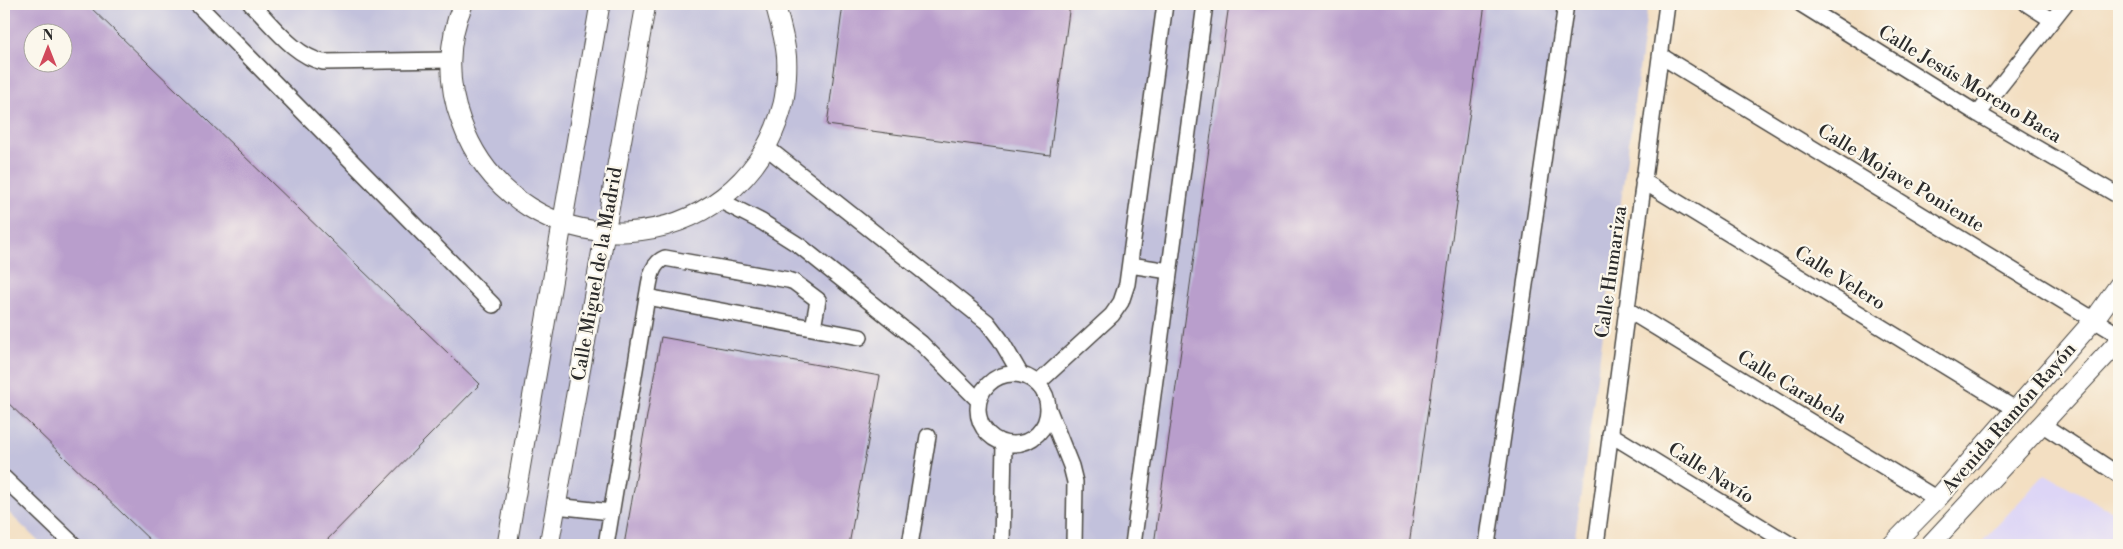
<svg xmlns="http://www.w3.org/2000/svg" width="2123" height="549" font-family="'Libre Bodoni',serif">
<rect width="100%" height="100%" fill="#fbf7ec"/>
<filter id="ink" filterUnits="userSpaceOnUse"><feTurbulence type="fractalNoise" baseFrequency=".02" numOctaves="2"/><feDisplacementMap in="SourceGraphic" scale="10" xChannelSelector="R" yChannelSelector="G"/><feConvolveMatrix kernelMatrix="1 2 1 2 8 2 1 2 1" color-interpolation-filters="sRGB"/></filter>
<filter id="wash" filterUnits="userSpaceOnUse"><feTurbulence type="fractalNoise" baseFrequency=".0096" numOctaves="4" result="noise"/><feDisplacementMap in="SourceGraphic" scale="20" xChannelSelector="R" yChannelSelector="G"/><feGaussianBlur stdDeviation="1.12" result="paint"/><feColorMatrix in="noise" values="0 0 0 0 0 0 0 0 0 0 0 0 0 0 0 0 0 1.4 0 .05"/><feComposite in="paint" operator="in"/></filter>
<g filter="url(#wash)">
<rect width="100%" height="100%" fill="#f3dfc2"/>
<!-- built -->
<path fill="#ddd5f6" d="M2045,474L2119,515V545H1979Z"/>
<!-- industrial -->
<path fill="#c2c1dc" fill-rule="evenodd" d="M4,4H1648L1574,545H42L4,508ZM32,32H62V62H32Z"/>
<g id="blocks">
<!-- building -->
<path fill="#b99ecc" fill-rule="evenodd" d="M4,4H87L480,384L322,545H155L4,399ZM32,32H62V62H32Z
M843,4H1070L1050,155L827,125Z
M1229,4H1485L1409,545H1154Z
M661,337L880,376L849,545H624Z"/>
</g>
</g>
<g filter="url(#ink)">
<use href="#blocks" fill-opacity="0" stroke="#494642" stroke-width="1"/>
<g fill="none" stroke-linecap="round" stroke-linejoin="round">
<!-- minor casing -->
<g stroke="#494642" stroke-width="18">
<path id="minor" d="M197,4L493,305
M251,4C272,24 294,56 323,62L450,60
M1801,4L1978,114L2119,196
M2027,4L2052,20
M1661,56L2119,335
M1978,114L2065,4
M766,147L987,322L1000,339L1021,375
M1643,181L2015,409
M719,200L762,222L800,246L921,343L978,400
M1130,265L1169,271
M647,297L860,337
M1626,309L1937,499
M978 409a35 35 0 1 1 70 0a35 35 0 1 1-70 0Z
M1037,384L1112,315L1121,302L1127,284L1165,4
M1048,408L1071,466L1075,482L1074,545
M2043,425L2119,475
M1610,434L1791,545
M4,478L74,545
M556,506L611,512
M606,545L647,297C650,282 650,264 665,258L788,280L794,282L818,300L813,328
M910,545L928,436
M1002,545L1004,443
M1133,545L1205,4
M1487,545L1566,4
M1596,545L1667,4"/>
</g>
<!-- major casing -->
<g stroke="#494642" stroke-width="21">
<path id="major" d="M463,4C447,41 447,84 461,121C517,278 742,265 783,104C786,92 788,64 786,52C784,36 779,19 775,4
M507,545L600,4
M549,545L646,4
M1892,545L1937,499L2094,320L2119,285
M1930,545L2119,341"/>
</g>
<!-- minor -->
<use href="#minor" stroke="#fff" stroke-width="15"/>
<!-- major -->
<use href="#major" stroke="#fff" stroke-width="19"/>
</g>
</g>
<g text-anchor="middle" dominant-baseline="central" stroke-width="4.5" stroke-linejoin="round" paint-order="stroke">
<!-- street labels -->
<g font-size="19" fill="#2b2b2b" stroke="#fbf7ec">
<text transform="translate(1970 84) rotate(31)">Calle Jesús Moreno Baca</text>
<text transform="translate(1901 178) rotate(31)">Calle Mojave Poniente</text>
<text transform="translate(1611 272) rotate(-82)">Calle Humariza</text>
<text transform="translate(597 274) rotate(-80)">Calle Miguel de la Madrid</text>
<text transform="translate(1840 278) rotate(32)">Calle Velero</text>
<text transform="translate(1792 387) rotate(31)">Calle Carabela</text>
<text transform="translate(2009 418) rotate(-49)">Avenida Ramón Rayón</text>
<text transform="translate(1711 473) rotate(32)">Calle Navío</text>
</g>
</g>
<!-- margin -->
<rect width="2123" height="549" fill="none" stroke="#fbf7ec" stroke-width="20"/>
<!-- north arrow -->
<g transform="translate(48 48)"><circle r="24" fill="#fbf7ec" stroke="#a8a59f"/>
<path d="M0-4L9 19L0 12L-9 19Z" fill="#d1495b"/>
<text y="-8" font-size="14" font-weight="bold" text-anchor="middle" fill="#2b2b2b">N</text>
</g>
</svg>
